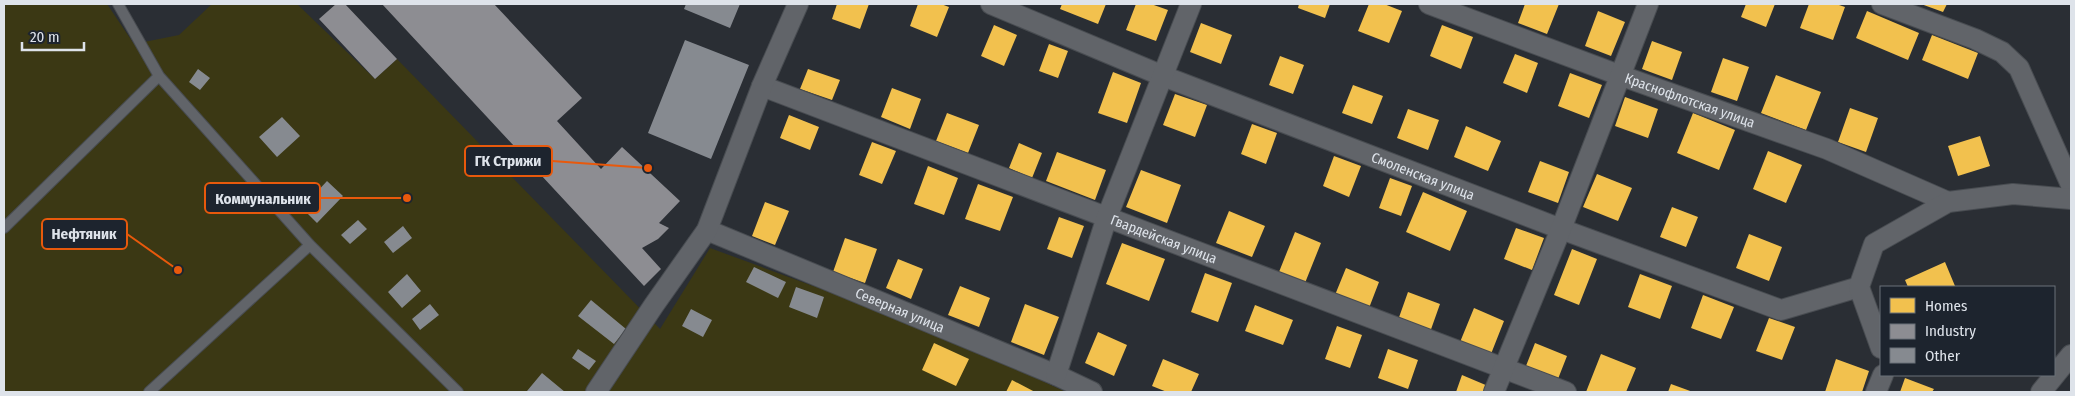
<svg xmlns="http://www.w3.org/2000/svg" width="2075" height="396" font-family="'Fira Sans Condensed',sans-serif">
<rect width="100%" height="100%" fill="#2a2e34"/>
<!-- green -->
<path fill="#3b3814" d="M4,4H107L134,44L179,35L212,4H297L375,79L397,59L660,329L710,248L922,326L1066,392H4Z"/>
<!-- homes -->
<path fill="#f2c14e" d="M837,4H869L860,29L832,19Z
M918,4H941L949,7L937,37L910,26Z
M1062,4H1106L1098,24L1060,9Z
M1136,4H1151L1168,10L1156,41L1126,30Z
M1299,4H1330L1325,18L1298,8Z
M1369,4H1384L1402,11L1389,43L1358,31Z
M1525,4H1559L1547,34L1518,23Z
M1746,4H1775L1766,27L1741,17Z
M1809,4H1836L1845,7L1833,40L1800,28Z
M1921,4H1947L1943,12Z
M1598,11L1625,22L1611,56L1585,46Z
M1867,11L1919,33L1908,60L1856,38Z
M1201,23L1232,35L1221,64L1190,52Z
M994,25L1017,35L1004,66L981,56Z
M1442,25L1473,37L1461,69L1430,56Z
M1932,35L1978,53L1968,79L1922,60Z
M1652,41L1682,52L1672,80L1642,69Z
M1049,44L1068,51L1058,78L1039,71Z
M1515,54L1538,63L1527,93L1503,83Z
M1280,56L1304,65L1293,94L1269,85Z
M1723,58L1749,67L1737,101L1711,92Z
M808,69L840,80L832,100L800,89Z
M1113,72L1141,83L1127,123L1098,113Z
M1570,73L1602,85L1589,118L1558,106Z
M1776,75L1821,92L1806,130L1761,113Z
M1353,85L1383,96L1372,124L1342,113Z
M892,88L921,99L910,129L881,117Z
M1175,94L1207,105L1195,137L1163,125Z
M1625,97L1658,109L1648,138L1615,126Z
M1850,108L1878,118L1866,152L1838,142Z
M1408,109L1439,120L1428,150L1397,138Z
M947,113L979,125L968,153L936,141Z
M1693,113L1735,130L1719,170L1677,153Z
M789,115L819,127L810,150L780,138Z
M1252,124L1277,133L1266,164L1241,154Z
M1466,126L1501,141L1488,171L1454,157Z
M1980,136L1990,166L1958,176L1948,146Z
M872,142L896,151L882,184L859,175Z
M1019,143L1042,153L1032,178L1009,168Z
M1768,151L1802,165L1786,203L1753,189Z
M1057,152L1106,170L1095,200L1046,181Z
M1334,156L1361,166L1349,197L1323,186Z
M1540,161L1569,172L1558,203L1528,192Z
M928,166L958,178L944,215L914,204Z
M1141,170L1181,185L1167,223L1126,207Z
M1597,174L1632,188L1618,221L1583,207Z
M1390,178L1412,186L1401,216L1379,208Z
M978,184L1013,197L1000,231L965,219Z
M1423,192L1467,211L1450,251L1406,232Z
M765,202L789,211L775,245L752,236Z
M1672,207L1698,217L1686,247L1660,237Z
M1229,211L1265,226L1252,257L1216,243Z
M1059,217L1084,226L1072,258L1047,249Z
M1516,228L1544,238L1532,270L1504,259Z
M1295,232L1321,243L1305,283L1279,272Z
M1749,234L1782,247L1769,281L1736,268Z
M845,238L877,249L865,283L833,272Z
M1122,243L1165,259L1149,301L1106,284Z
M1572,249L1597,259L1579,305L1554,295Z
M898,259L923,269L911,299L886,288Z
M1945,262L1955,286L1908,287L1905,280Z
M1346,268L1379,282L1369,308L1335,295Z
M1205,273L1232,283L1218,322L1191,312Z
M1640,274L1672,286L1660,319L1628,307Z
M960,286L990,298L979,327L948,315Z
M1408,292L1440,304L1429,335L1397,323Z
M1703,295L1734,307L1721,339L1691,328Z
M1025,304L1059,317L1044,355L1011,342Z
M1255,305L1293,320L1283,345L1245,331Z
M1474,308L1504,321L1489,359L1458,347Z
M1769,318L1795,327L1782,360L1756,351Z
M1337,326L1362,335L1350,368L1325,359Z
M1098,332L1127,345L1114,376L1085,363Z
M934,343L969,359L956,386L922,370Z
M1535,343L1567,356L1556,384L1524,371Z
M1388,349L1418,360L1408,389L1378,378Z
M1601,354L1636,368L1626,392H1586Z
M1163,359L1199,374L1191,392H1167L1152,386Z
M1836,359L1869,371L1862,392H1825Z
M1462,375L1488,386L1485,392H1456Z
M1905,378L1934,389L1932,392H1900Z
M1012,380L1035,392H1006Z
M1671,384L1693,392H1668Z"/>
<!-- industry -->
<path fill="#8d8d92" d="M336,4H345L397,59L375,79L319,19Z
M382,4H494L582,98L557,121L601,169L622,147L680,201L659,223L669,228L658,239L642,248L661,269L644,286Z"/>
<!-- building -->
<path fill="#868a90" d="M686,4H740L730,28L684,9Z
M685,40L749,65L711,159L648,133Z
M198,69L210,78L200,90L189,82Z
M282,117L300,136L277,157L259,137Z
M327,181L343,196L317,223L302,208Z
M358,220L367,229L350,244L341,235Z
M403,226L412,238L393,253L384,242Z
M754,267L786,282L778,298L746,282Z
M407,274L421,291L402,308L388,292Z
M796,287L824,297L817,318L789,307Z
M591,300L626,329L614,344L578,316Z
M430,304L439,315L420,330L412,319Z
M691,309L712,320L703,337L682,326Z
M578,349L596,361L589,370L572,358Z
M542,373L565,392L527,391Z"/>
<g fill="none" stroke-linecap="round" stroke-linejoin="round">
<!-- service casing -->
<g stroke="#484c51" stroke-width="12">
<path id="service" d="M118,4L159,76L310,245L458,392
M4,228L159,76
M149,392L310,245"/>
</g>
<!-- minor casing -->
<g stroke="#484c51" stroke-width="22">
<g id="minor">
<path id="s1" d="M991,4L1163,76L1561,229L1781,310L1859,287"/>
<path id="s2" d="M1429,4L1619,75L1827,149L1948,202"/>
<path d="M1882,4L1975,39L2002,52L2019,68L2071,185"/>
<path id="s3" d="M762,86L1566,392"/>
<path id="s4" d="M707,230L1056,375L1092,392"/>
<path d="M1881,348L1859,287L1874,244L1948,202L2013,194L2071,199"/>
<path d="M1056,375L1107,217L1191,4"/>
<path d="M596,392L654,305L707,230L762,86L798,4"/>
<path d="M1494,392L1561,229L1648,4"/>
<path d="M1876,392L1883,375"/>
<path d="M2041,392L2071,355"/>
</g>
</g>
<!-- service -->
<use href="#service" stroke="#616469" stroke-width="10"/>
<!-- minor -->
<use href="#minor" stroke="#616469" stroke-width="20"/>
</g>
<g text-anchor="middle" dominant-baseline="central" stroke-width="5" stroke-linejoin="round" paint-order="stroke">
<!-- street labels -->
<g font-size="14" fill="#dee3ea" stroke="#1d242e">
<text stroke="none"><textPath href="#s2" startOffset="278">Краснофлотская улица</textPath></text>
<text stroke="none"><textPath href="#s1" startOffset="465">Смоленская улица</textPath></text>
<text stroke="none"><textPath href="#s3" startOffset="430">Гвардейская улица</textPath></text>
<text stroke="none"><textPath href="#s4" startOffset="209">Северная улица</textPath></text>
</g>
</g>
<!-- callouts -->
<path fill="none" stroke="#e8590c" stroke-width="2" d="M648 168L552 161M407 198L320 198M178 270L127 234"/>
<g fill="#e8590c" stroke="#1d242e" stroke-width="2">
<circle cx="648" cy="168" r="5"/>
<circle cx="407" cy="198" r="5"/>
<circle cx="178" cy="270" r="5"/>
</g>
<g fill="#1d242e" stroke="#e8590c" stroke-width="2">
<rect x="465" y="146" width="87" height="30" rx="5"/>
<rect x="205" y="183" width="115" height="30" rx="5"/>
<rect x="42" y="219" width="85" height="30" rx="5"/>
</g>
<g font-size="15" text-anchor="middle" font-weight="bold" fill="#dee3ea">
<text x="508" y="166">ГК Стрижи</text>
<text x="263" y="204">Коммунальник</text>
<text x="84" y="239">Нефтяник</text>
</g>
<!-- border -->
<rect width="2075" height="396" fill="none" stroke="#dee3ea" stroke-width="10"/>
<!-- legend -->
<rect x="1880" y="286" width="175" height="90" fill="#1d242e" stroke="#6a7079"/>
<rect x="1890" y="298" width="25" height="15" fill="#f2c14e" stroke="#6a7079"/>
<text x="1925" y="311" font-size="15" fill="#dee3ea">Homes</text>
<rect x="1890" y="324" width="25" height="15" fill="#8d8d92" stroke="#6a7079"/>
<text x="1925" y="336" font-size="15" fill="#dee3ea">Industry</text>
<rect x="1890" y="348" width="25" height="15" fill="#868a90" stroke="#6a7079"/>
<text x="1925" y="361" font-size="15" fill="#dee3ea">Other</text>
<!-- scale -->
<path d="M22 42v8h62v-8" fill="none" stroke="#dee3ea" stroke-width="2.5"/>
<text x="30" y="42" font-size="15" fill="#dee3ea" stroke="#1d242e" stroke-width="4" paint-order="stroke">20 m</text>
</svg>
